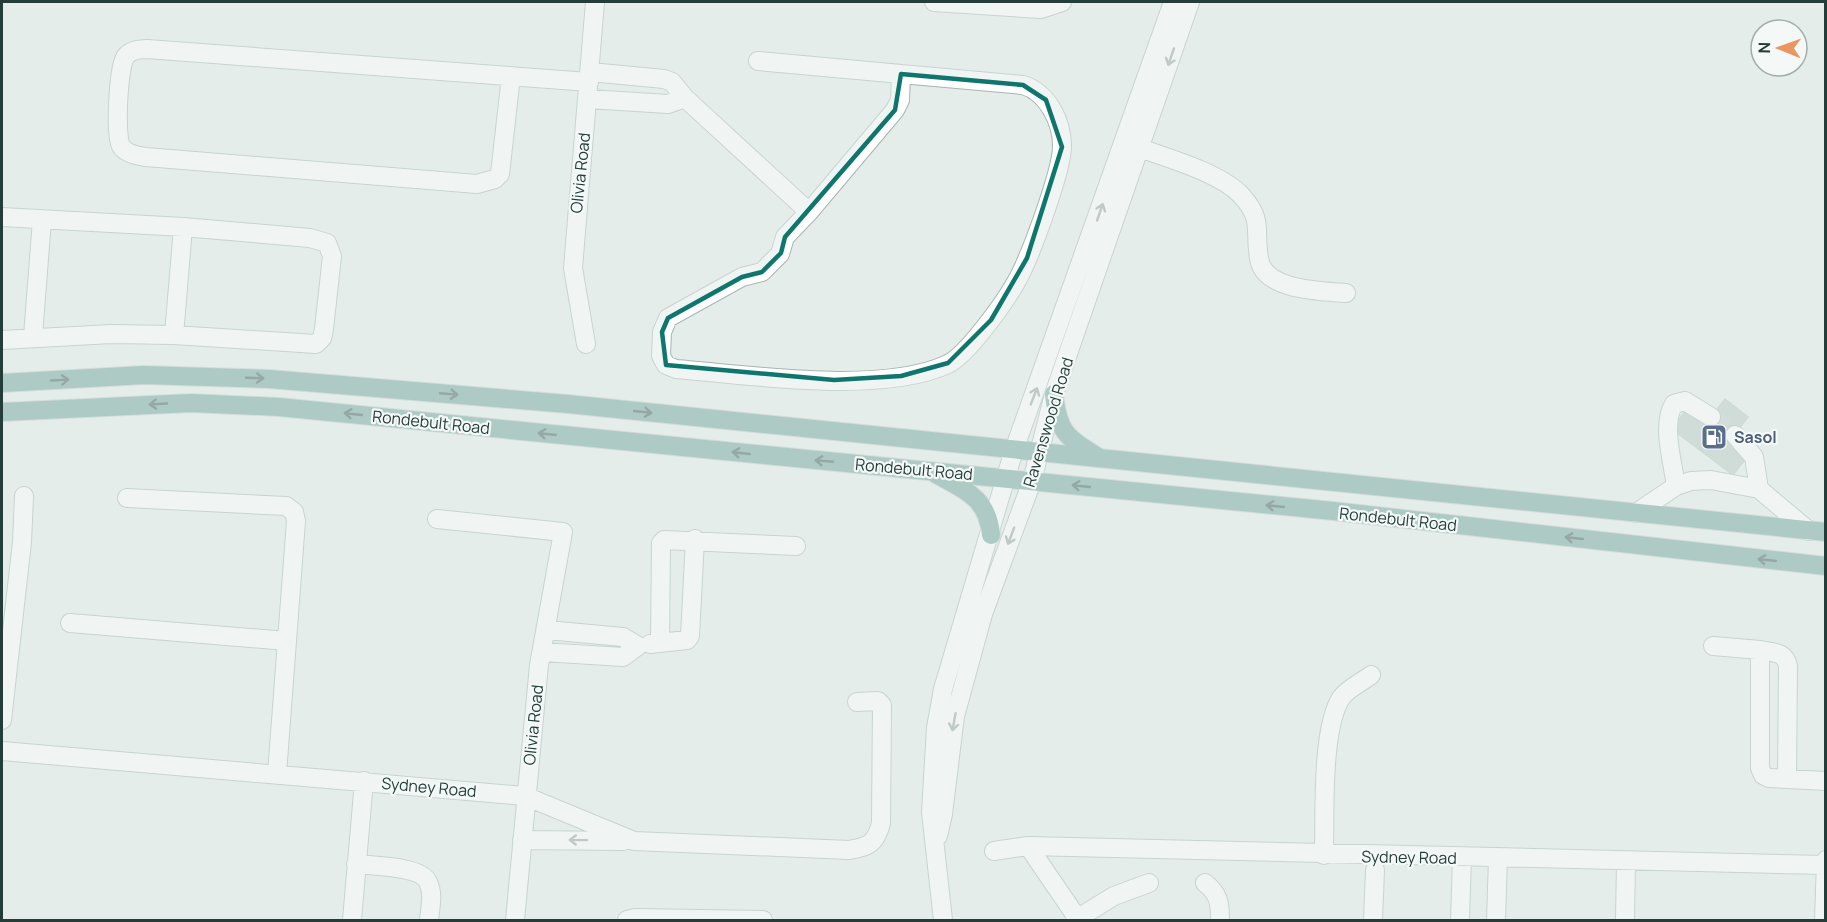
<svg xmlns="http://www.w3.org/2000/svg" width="1827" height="922" font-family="Manrope,sans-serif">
<rect width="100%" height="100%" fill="#e4edea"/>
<!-- building -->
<path fill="#b9c7c3" stroke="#b6c6c1" stroke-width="1.5" d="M1725,399L1748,417L1729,442L1748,456L1733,475L1672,429L1686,410L1705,425Z"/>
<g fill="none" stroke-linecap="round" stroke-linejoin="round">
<!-- minor-tunnel -->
<path stroke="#becac7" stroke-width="18" stroke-dasharray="18 9" stroke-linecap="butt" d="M1711,417L1735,435"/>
<!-- minor casing -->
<g stroke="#a7b5b1" stroke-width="20">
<path id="minor" d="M934,2L1041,9L1062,2
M758,61L901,74
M590,72L664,79L672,82L685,98L809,212L785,237L780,254L762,272L742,277L668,318L662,332L661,356L666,365L676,369C751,375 881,395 948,364C968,354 1004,303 1015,284C1029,261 1062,171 1062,146C1062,121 1047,92 1023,85L901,74L900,100L895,110L809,212
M511,76L500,174L495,179L477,184L146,157C138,156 126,154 121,146C115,135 118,65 126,56C131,50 140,49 147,49L589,82
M588,99L668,104L685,98
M1128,144C1160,156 1218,171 1241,195C1264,220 1254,230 1259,258C1263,291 1322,291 1346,293
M2,217L183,227L310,238L327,243L332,256L324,329L322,338L316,344L174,335L111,334L2,340
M174,335L183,227
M33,336L42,220
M586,344L573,268L595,2
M1735,435L1754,457L1759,489
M1676,486C1673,463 1661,424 1674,404L1685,401L1711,417
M127,498L286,506L294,512L296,521L277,774
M1636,513L1676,486L1691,481L1711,480L1759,489L1809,531
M437,519L563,532L539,665L515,920
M70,623L287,641
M660,643L661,543L664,540L796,546
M650,644L687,640L690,636L695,539
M1713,646L1760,650V768L1763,775L1769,778L1826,781
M1760,650C1773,653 1785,651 1788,666L1787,779
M542,652L623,657L638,646L623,637L547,630
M2,720L22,542L24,496
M2,751L525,796L634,841L849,850C869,847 876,843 881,823L882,705L878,701L857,702
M938,836L943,814L955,716L983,614L1032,481L1054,394L1190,2
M522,840L623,841
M1028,846L1078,919
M994,851L1028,846L1825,865
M1324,855C1325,817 1321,729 1341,698C1347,689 1362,682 1371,675
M356,864C373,866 421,866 428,882C434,894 430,909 429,920
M1205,883C1219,894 1220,903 1220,920
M352,920L364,781
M627,920L635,918L763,920
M943,920L931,812L936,728L943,689L1014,450L1173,2
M1075,920L1114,896L1149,883
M1373,920L1375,870
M1460,920L1462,858
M1496,920L1498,858
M1625,920L1626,861
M1824,920L1826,860"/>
</g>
<!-- major casing -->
<g stroke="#c2c9c8" stroke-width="20">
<path id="major" d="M2,383L144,375L269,379L568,404L1826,532
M1054,394C1058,432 1066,437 1098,457
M2,412L191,403L279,407L1333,511L1826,566
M936,474C965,490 988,498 991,535"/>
</g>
<!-- minor -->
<use href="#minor" stroke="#fff" stroke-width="18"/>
<!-- major -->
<use href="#major" stroke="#6aa098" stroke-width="18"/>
</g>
<!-- one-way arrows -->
<defs><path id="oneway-shaft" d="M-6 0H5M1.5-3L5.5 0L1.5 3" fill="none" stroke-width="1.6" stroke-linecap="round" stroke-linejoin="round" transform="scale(1.5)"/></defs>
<g stroke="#929e9c">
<use href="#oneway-shaft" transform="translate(1171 57) rotate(109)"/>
<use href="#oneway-shaft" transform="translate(1100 212) rotate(-71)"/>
<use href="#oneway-shaft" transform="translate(1034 396) rotate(-69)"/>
<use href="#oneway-shaft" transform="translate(1011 536) rotate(111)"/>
<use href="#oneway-shaft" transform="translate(954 722) rotate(100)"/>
<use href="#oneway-shaft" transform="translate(578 840) rotate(-179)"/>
</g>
<g stroke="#365651">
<use href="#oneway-shaft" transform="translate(255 378) rotate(2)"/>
<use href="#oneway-shaft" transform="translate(60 380) rotate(-3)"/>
<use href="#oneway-shaft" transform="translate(449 394) rotate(5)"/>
<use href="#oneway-shaft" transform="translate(158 404) rotate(177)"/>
<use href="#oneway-shaft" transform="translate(643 412) rotate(6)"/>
<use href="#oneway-shaft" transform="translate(353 414) rotate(-174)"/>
<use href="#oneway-shaft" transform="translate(547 434) rotate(-174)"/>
<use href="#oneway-shaft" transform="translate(741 453) rotate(-174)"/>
<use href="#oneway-shaft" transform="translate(824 461) rotate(-175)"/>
<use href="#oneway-shaft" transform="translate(1081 486) rotate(-174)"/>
<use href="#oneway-shaft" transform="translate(1275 506) rotate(-174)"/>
<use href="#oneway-shaft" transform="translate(1574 538) rotate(-174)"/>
<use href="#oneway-shaft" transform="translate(1767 560) rotate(-174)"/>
</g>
<!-- marked area -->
<path d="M0 0H1827V922H0ZM901,74L1023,85L1046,100L1062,147L1027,258L991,320L948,363L901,376L834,380L666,365L662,332L668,318L742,277L762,272L781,253L785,237L895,110Z" fill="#e4edea" fill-opacity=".55" fill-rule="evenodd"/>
<path fill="none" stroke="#0f766e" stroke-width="4.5" stroke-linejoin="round" d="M901,74L1023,85L1046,100L1062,147L1027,258L991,320L948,363L901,376L834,380L666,365L662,332L668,318L742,277L762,272L781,253L785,237L895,110Z"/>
<!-- icons -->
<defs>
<g id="fuel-square" transform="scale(1.35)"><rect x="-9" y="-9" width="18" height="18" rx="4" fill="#5c6f8a" stroke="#f4f9f7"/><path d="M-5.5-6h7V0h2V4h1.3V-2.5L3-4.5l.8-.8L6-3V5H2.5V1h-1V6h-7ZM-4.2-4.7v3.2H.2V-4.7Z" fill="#fff"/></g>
</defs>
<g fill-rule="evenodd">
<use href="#fuel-square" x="1714" y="437"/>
</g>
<g text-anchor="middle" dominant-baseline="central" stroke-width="4.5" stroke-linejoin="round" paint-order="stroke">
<!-- street labels -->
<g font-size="16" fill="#243d39" stroke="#f4f9f7">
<text transform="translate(580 173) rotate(-84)">Olivia Road</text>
<text transform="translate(431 422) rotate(6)">Rondebult Road</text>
<text transform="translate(1048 422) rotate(-73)">Ravenswood Road</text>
<text transform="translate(914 469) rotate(5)">Rondebult Road</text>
<text transform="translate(1398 519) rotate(6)">Rondebult Road</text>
<text transform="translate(533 725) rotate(-84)">Olivia Road</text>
<text transform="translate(429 787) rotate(5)">Sydney Road</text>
<text transform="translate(1409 857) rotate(1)">Sydney Road</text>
</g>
<!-- service labels -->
<g font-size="16" font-weight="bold" fill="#4e5e75" stroke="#f4f9f7" text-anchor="start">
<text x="1734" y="437">Sasol</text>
</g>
</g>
<!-- border -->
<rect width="1827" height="922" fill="none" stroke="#243d39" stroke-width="6"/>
<!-- north arrow -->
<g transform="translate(1779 48) rotate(271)"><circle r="28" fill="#f4f9f7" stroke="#a1aeab" stroke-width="1.5"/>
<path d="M0-4.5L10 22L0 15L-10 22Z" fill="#eb9563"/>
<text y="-9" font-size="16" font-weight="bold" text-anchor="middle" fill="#243d39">N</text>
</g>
</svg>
